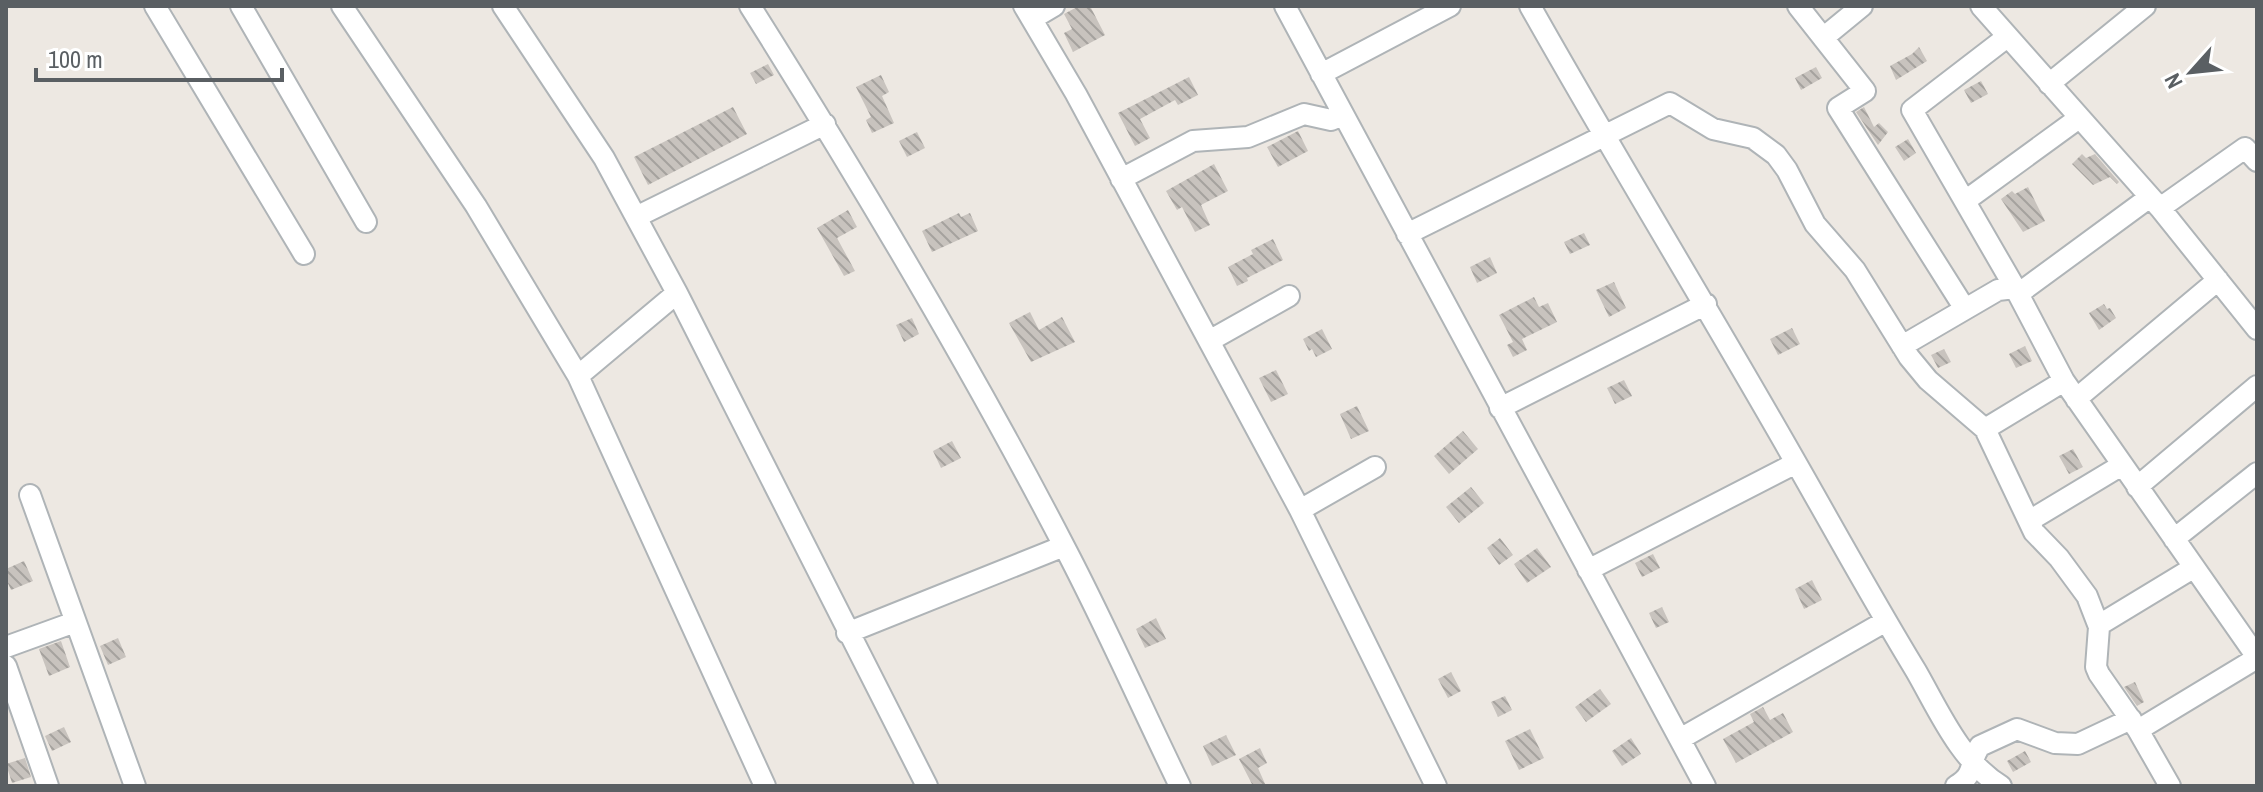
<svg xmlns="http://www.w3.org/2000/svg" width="2263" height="792" font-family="'Archivo Narrow',sans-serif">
<defs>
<pattern id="building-back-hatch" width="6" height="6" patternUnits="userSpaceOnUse" patternTransform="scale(2)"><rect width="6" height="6" fill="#c8c3be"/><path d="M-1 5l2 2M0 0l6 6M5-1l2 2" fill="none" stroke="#a5a29e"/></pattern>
</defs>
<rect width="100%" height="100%" fill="#ede8e2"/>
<!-- building -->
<path fill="url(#building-back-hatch)" d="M1079,6H1090L1105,35L1073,52L1064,33L1072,29L1064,14Z
M1919,47L1927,61L1896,80L1890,66L1912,54Z
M768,64L774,75L756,84L750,73Z
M1816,67L1822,78L1801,90L1795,78Z
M881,75L889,92L882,96L894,123L872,133L866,120L871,117L856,87Z
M1189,77L1198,95L1178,105L1175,100L1140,119L1150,138L1135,146L1118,113Z
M1981,81L1988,94L1971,103L1964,90Z
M733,107L747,134L648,185L634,157Z
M1864,107L1874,127L1879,123L1888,132L1878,145L1856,112Z
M1298,131L1308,151L1278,167L1267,147Z
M917,132L925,148L907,157L899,141Z
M1908,139L1916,153L1904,161L1895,147Z
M2082,154L2086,158L2095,154L2119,182L2117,184L2110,177L2093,185L2072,164Z
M1214,164L1228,191L1201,205L1210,225L1195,232L1182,207L1177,210L1166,191Z
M2028,187L2045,221L2023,232L2001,199L2012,191L2015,194Z
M848,210L857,227L837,238L855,271L844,276L817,228Z
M959,213L961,217L970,213L978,231L932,252L922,231Z
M1584,233L1590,245L1570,254L1564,242Z
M1273,239L1283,260L1247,278L1248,281L1237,286L1228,267L1253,254L1251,250Z
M1490,257L1497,273L1477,283L1470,267Z
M1614,282L1626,308L1609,317L1596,290Z
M1534,297L1539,307L1548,303L1557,322L1522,339L1527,350L1513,357L1507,345L1513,342L1499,315Z
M2104,304L2107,309L2110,308L2116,318L2099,330L2089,313Z
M1030,312L1039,330L1062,317L1075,342L1031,362L1009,323Z
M912,318L919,334L904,342L896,325Z
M1792,328L1800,344L1778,355L1770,339Z
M1322,329L1332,349L1316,357L1312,349L1309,351L1303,339Z
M2025,346L2032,361L2016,368L2009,354Z
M1944,349L1951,362L1938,368L1931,355Z
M1276,370L1288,394L1271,402L1259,378Z
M1624,380L1632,396L1615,404L1607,388Z
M1357,406L1369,431L1351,439L1340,414Z
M1463,431L1478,449L1449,474L1434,456Z
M952,441L961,458L941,468L933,451Z
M2073,449L2083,467L2069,474L2059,456Z
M1471,487L1484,503L1459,523L1446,507Z
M1500,538L1513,555L1499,565L1487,548Z
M1537,548L1551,567L1527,583L1514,564Z
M1653,554L1660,568L1642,577L1635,563Z
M24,561L33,581L11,590L6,579V569Z
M1812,580L1822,600L1804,609L1795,589Z
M1662,607L1669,622L1656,628L1649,613Z
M1156,618L1166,639L1145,648L1136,629Z
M118,638L126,657L108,665L100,646Z
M61,641L70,667L49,676L39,649Z
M1451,672L1461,691L1448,698L1438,679Z
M2135,682L2144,702L2137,706L2124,687Z
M1600,689L1611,704L1586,722L1575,707Z
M1505,696L1512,710L1498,717L1491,702Z
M1763,707L1770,720L1783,713L1793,732L1736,763L1723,739L1754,722L1750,714Z
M64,727L71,742L52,751L45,736Z
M1530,729L1544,758L1519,770L1505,741Z
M1226,735L1236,755L1212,766L1203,746Z
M1631,738L1641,754L1622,766L1612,751Z
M1260,748L1267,763L1258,768L1266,786H1253L1239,759Z
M2025,751L2031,762L2013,772L2007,761Z
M25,758L31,777L12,783L6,764Z"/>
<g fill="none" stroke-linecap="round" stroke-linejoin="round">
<!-- minor casing -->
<g stroke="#afb4b7" stroke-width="24">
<path id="minor" d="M155,6L304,254
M241,6L366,222
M342,6L476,206L578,376L765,786
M503,6L604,158L677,293L927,786
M750,6C861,182 968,361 1064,546C1105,624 1141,706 1180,786
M1024,6L1076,94L1300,510L1436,786
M1285,6L1705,786
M1530,6C1616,159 1708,308 1795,461C1835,531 1874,602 1916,671C1939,711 1960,761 2001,786
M1798,6L1865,91L1838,108L1965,309
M1981,6L2160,208L2257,329
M1032,19L1054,6
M2007,37L1912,110L2015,288L2064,381L2257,657
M1823,38L1862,6
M1321,74L1450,6
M2049,84L2145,6
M1121,179L1193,141L1248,137L1304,114L1331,120L1343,115
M1965,201L2079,118
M2160,208L2245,148L2257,161
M636,217L825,124
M1407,234L1670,103L1713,129L1753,138L1776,155L1787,170L1815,224L1855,270L1909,357L1928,380L1985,429L2034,532L2059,558L2087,596L2099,627L2096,667L2099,674L2138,730L2170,786
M2018,294L2150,197
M1209,341L1289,296
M1902,346L1998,290L2015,288
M578,376L677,293
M2076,399L2218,280
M1500,408L1706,304
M1985,429L2064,381
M2137,487L2257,386
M30,495L135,786
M1300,510L1375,467
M2029,521L2122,465
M2174,539L2257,473
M1588,570L1796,463
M2099,625L2193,568
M847,633L1064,546
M6,647L75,622
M6,666L48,786
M2138,730L2257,658
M1680,739L1886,621
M1956,786C1977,774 1968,762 1980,746L2017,729L2055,743L2078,744L2131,719"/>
</g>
<!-- minor -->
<use href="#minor" stroke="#fff" stroke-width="20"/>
</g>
<!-- border -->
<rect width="2263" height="792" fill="none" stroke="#5a5f63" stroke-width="16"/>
<!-- north arrow -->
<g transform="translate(2191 72) rotate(243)" stroke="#ffffff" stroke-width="6" paint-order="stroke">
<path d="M0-6L14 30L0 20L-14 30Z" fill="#5a5f63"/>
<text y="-12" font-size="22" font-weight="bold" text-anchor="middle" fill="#5a5f63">N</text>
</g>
<!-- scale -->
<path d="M36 68v12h246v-12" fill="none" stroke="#5a5f63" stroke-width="4"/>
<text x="48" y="68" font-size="24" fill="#5a5f63" stroke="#ffffff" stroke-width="6" paint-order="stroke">100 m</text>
</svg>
